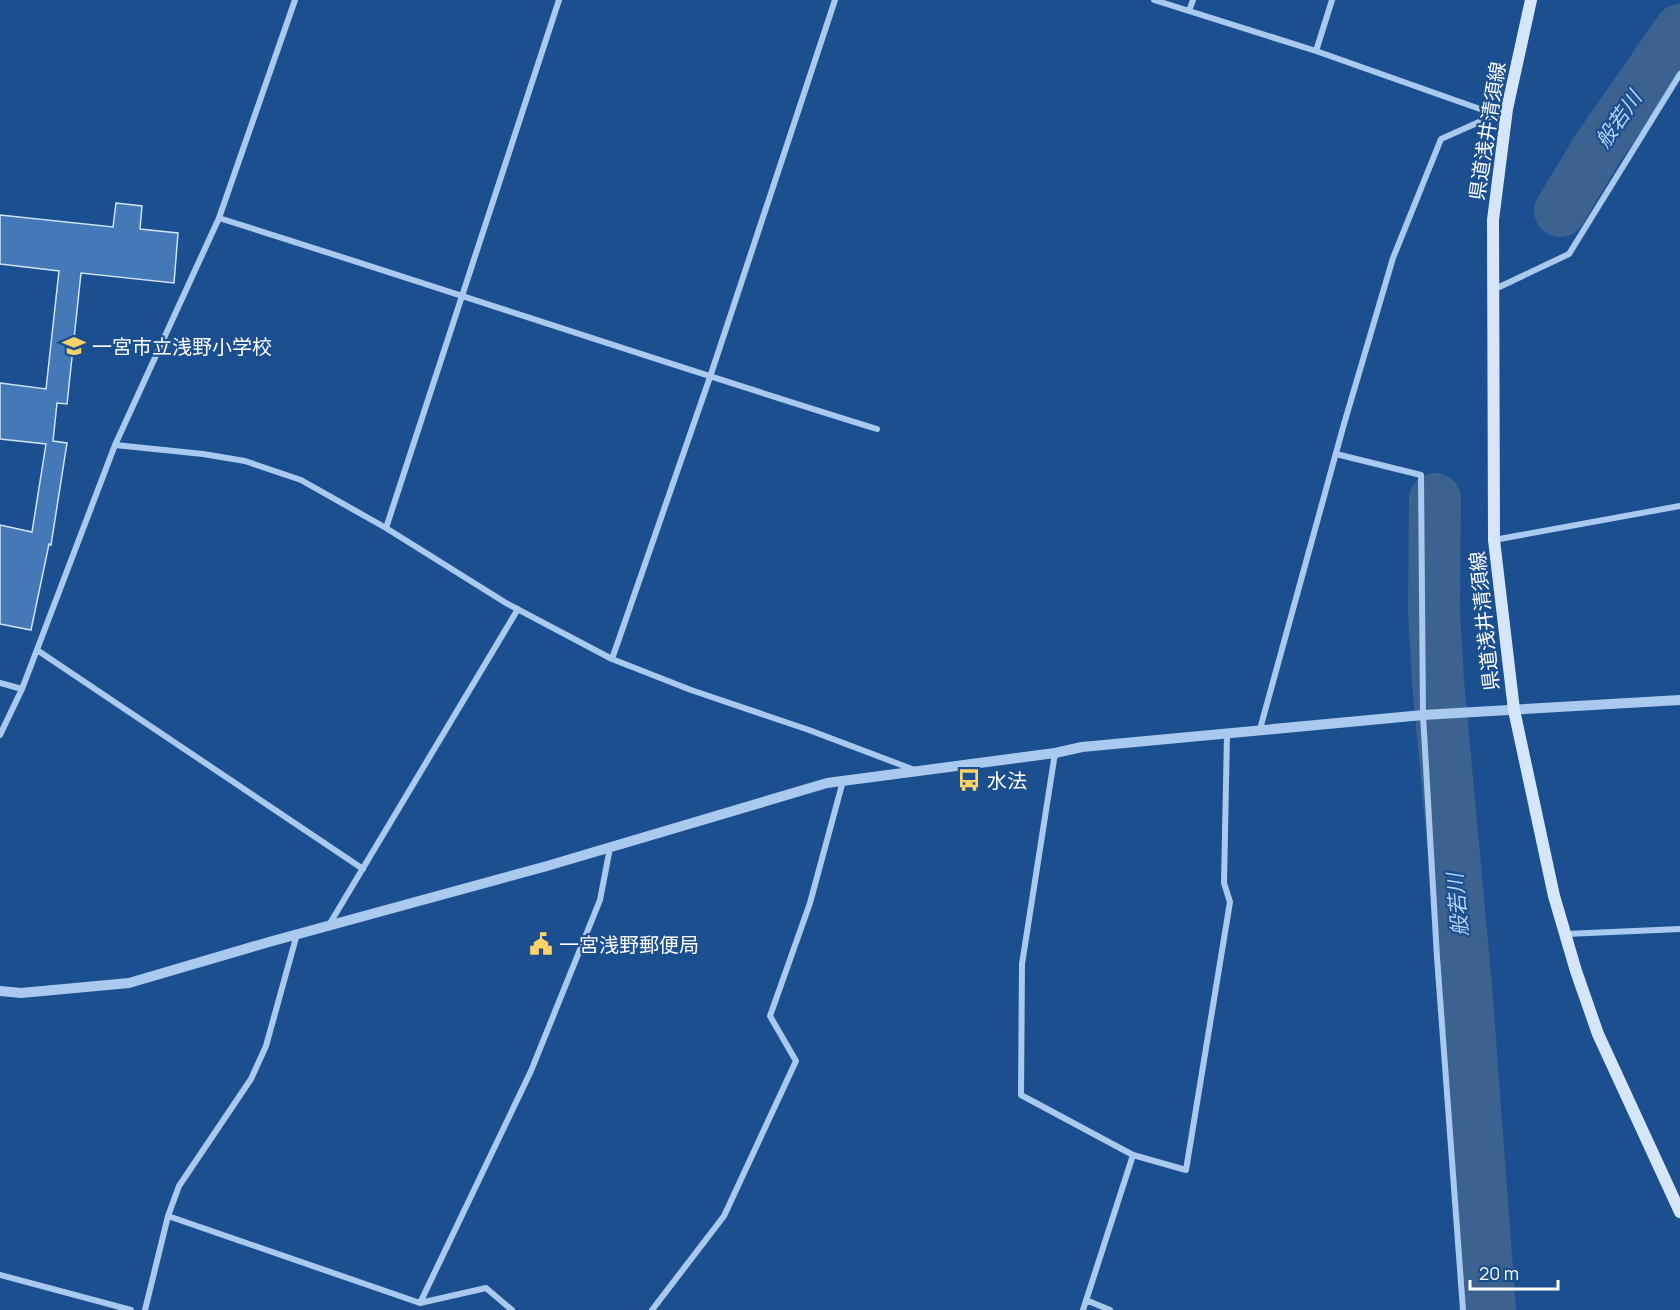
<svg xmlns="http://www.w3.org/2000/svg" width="1680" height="1310" font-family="Manrope,'Noto Sans JP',sans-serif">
<rect width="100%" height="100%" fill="#1b4f8f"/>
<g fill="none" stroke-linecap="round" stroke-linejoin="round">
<!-- river -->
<path stroke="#3c6290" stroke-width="52" d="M1560,211L1598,148L1680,30
M1435,499L1434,612L1438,681L1466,986L1490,1310"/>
</g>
<!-- building -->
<path fill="#4478b7" stroke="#cfe3fa" stroke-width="1.5" d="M116,203L142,206L140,229L178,233L174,283L81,273L67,404L57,403L53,441L67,443L51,545L49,544L31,630L0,624V525L32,532L46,444L0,439V383L46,389L59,271L0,264V215L113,227Z"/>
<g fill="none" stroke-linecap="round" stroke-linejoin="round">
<!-- minor -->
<path stroke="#a9c9ee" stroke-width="6" d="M1154,0L1316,51L1497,115
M1189,11L1193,0
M1316,51L1332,0
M219,218C439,287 657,361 877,429
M1495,289L1569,254L1680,74
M115,445L203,454L245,461L301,480L386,528L506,603L612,659L691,690L809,730L912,769
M1336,454L1421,475L1423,715L1437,957L1463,1310
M386,528L559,0
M1494,540L1680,506
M37,650L363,869
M612,659L710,377L835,0
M0,683L22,689
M1260,729L1344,424L1393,258L1441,139L1506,110
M0,735L22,689L115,445L219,218L295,0
M1055,753L1022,964L1021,1095L1133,1155L1083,1310
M329,925L518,609
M1566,934L1680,929
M1133,1155L1186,1170L1230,902L1224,883L1227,734
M168,1216L179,1186L251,1079L266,1046L297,934
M0,1275L131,1310
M1086,1300L1110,1310
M420,1303L531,1071L600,900L610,848
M145,1310L168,1216L420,1303L486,1288L512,1310
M652,1310L724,1216L796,1061L770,1016L810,903L843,781"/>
<!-- tertiary -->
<path stroke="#a9c9ee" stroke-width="10" d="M0,991L21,993L129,983L269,942L547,866L827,783L1055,753L1082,747L1423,715L1680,700"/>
<!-- secondary -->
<path stroke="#d6e6fa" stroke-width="12" d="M1531,0L1507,109L1493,220L1494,540L1514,710L1554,896L1576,971L1598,1034L1680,1212"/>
</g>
<!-- icons -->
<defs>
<g id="school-bare" transform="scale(1.8)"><path d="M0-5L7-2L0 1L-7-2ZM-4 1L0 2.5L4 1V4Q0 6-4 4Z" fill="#ffd166" stroke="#1b4f8f" stroke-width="2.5" paint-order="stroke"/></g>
<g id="bus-bare" transform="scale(1.8)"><path d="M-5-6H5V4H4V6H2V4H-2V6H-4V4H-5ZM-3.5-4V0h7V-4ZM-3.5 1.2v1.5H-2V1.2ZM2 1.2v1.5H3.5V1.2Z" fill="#ffd166" stroke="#1b4f8f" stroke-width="2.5" paint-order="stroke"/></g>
<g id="civic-bare" transform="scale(1.8)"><path d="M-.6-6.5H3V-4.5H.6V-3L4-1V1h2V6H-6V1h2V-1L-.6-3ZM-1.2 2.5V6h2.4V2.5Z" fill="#ffd166" stroke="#1b4f8f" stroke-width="2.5" paint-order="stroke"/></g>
</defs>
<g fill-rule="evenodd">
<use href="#school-bare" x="74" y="346"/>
<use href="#bus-bare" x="969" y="780"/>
<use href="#civic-bare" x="541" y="944"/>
</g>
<g text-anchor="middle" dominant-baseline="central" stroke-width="4.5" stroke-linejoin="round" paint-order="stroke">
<!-- street labels -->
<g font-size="20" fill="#fff" stroke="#1b4f8f">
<text transform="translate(1487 131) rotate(-81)">県道浅井清須線</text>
<text transform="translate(1484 621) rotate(-96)">県道浅井清須線</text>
</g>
<!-- poi labels -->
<g font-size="20" fill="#fff" stroke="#1b4f8f" text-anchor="start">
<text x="92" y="346">一宮市立浅野小学校</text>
<text x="987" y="780">水法</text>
<text x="559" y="944">一宮浅野郵便局</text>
</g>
<!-- water labels -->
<g font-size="21" font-style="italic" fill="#b5d3f5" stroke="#1b4f8f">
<text transform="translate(1618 119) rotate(-55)">般若川</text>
<text transform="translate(1457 905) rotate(-95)">般若川</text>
</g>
</g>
<!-- scale -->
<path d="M1470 1280v9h88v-9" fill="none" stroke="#ffffff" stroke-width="3"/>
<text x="1479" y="1280" font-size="18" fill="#ffffff" stroke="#1b4f8f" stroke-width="4.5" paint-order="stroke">20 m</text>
</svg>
